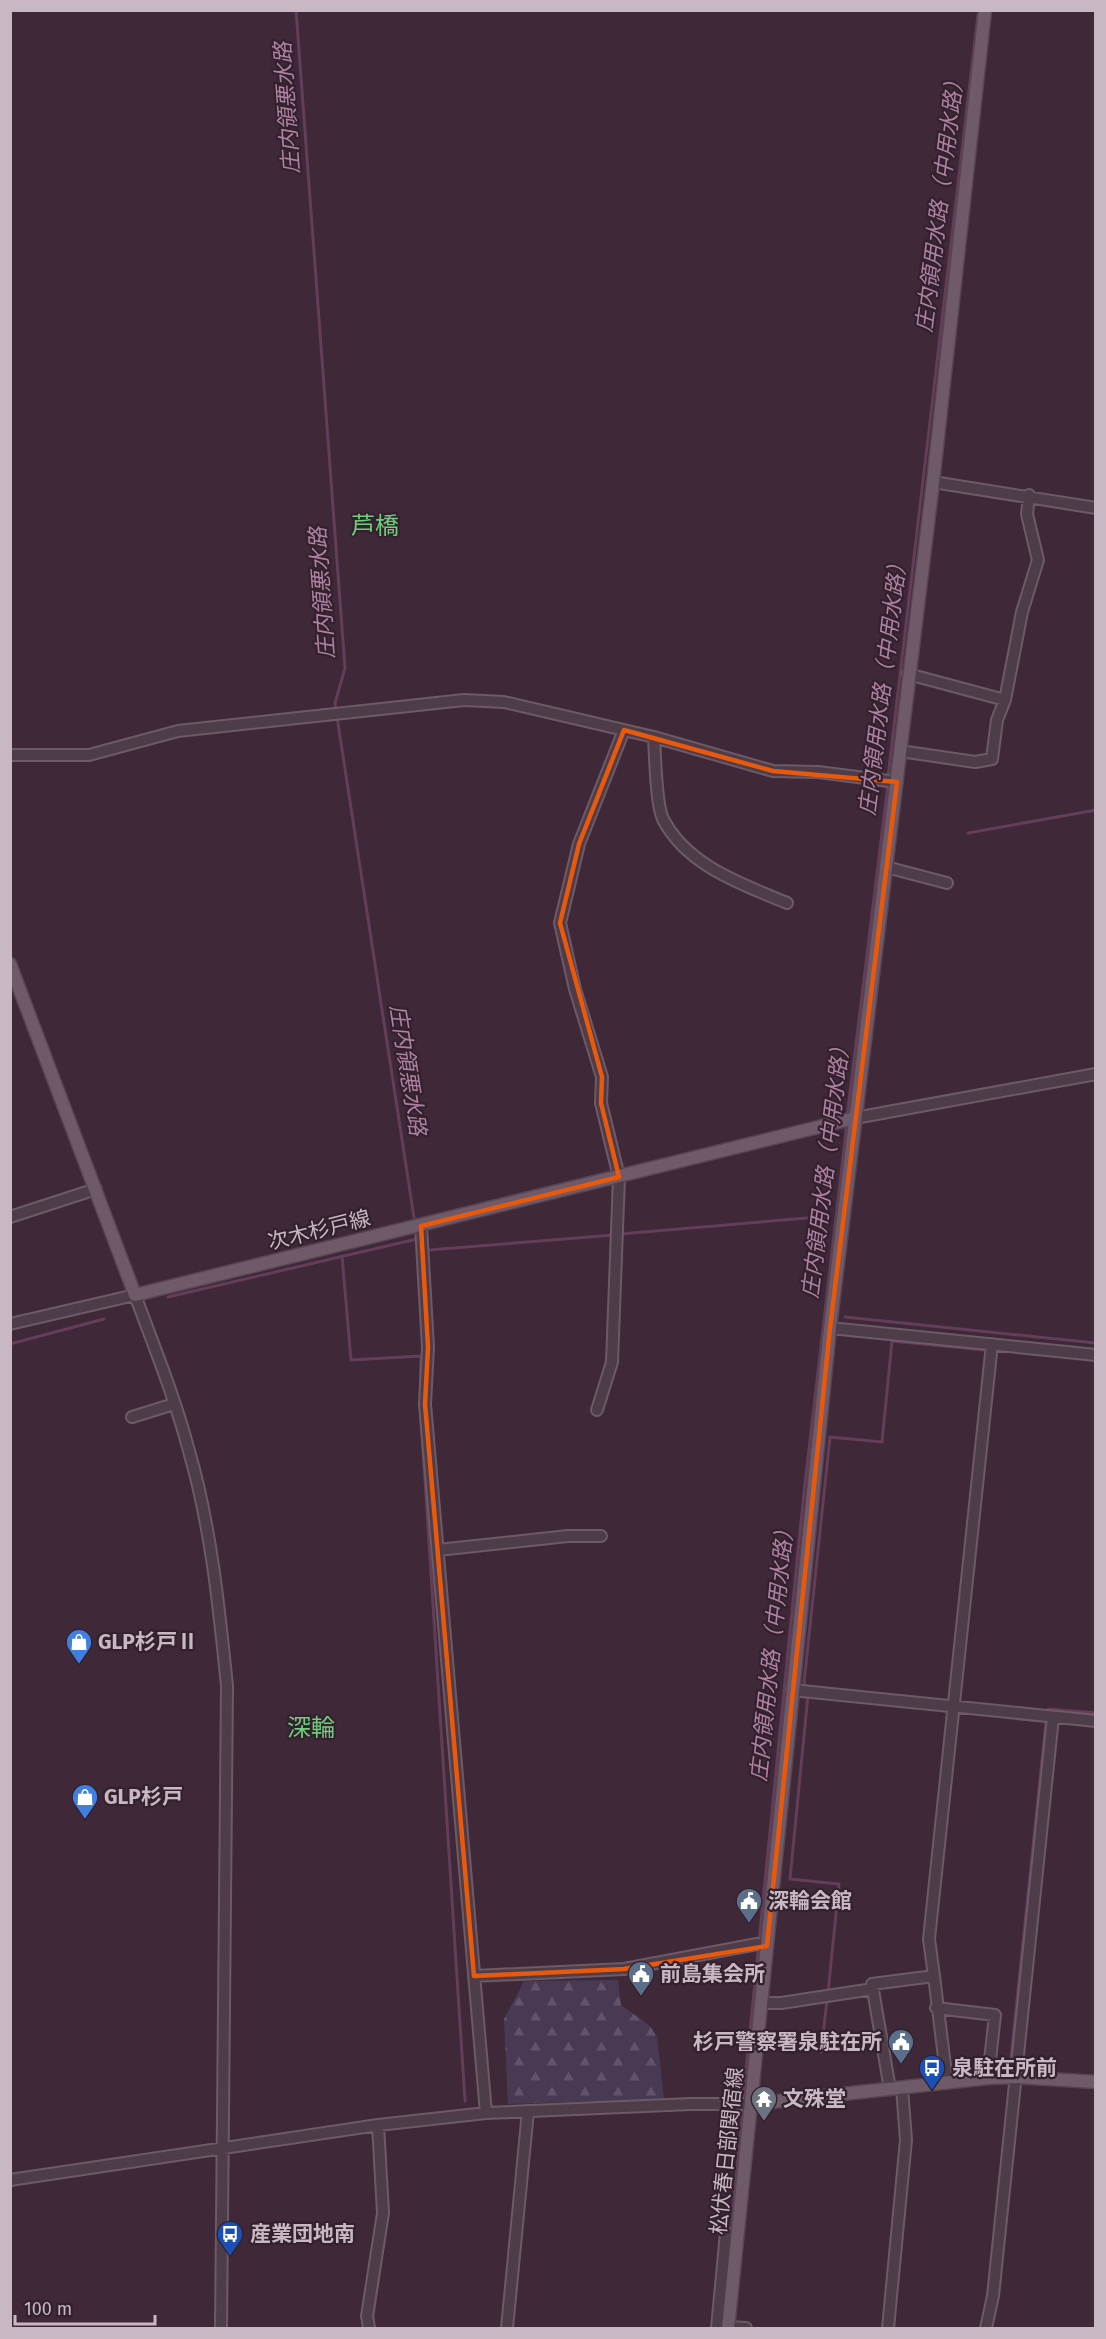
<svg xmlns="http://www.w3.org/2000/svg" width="1106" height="2339" font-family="'Fira Sans','Noto Sans JP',sans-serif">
<defs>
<pattern id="forest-firs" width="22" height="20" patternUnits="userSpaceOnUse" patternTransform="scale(1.5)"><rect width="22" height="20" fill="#483a53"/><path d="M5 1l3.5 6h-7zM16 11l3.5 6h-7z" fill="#61546a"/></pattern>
</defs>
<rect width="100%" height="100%" fill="#3f2838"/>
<!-- forest -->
<path fill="url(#forest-firs)" d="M618,1980L621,2005L650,2026L657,2037L664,2099L508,2104L504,2019L524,1981Z"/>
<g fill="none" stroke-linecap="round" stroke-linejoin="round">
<!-- stream -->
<path stroke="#643d58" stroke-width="3" d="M296,10L345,668L335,703L336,711
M337,717L415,1224
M888,777L978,15
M968,833L1096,810
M847,1117L888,784
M620,1234L830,1216
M429,1250L614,1235
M342,1256L351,1360L421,1356L420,1403L465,2101
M168,1297L417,1239V1236
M845,1317L1096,1343
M10,1344L104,1319
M806,1688L804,1683L830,1437L882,1442L892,1341L984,1350
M808,1695L790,1879L839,1884L828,1993
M1048,1709L1096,1713
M821,2052L827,2000
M1010,2067L1046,1722
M743,2101L804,1492L847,1123
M730,2242L743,2108
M375,2328L372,2322L388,2212"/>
<!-- minor casing -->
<g stroke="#6c5a67" stroke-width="14">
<path id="minor" d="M933,482L1096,508
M908,674L1005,700
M654,737C655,755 656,805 663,819C687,866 742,884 787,903
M900,751L975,762L992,759L997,720L1005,700L1022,612L1038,560L1027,514L1029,495
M10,755H89L178,731L464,700L504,702L654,737L773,771L818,772L897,782
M886,867L947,883
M855,1118L1096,1074
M10,1217L96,1189
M421,1226L428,1347L425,1404L486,2113
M10,1324L135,1295C154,1346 175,1398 189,1451C211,1527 219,1607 227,1686L221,2328
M830,1328L1096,1355
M597,1410L612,1362L619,1177L601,1103L602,1077L575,989L560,923L579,844L624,730
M132,1417L174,1404
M438,1550L568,1536H601
M792,1690L1096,1721
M474,1976L624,1969L757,1944L767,1946
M934,1976L929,1939L992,1344
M761,2003H781L873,1989
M936,2008L995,2015L988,2078
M890,2089L872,1984L934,1976L947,2082
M10,2180L378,2125L486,2113L691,2104H752
M729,2327L746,2328
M369,2328L367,2316L383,2213L378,2125
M507,2328L528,2111
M717,2328L726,2233
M888,2328L906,2140L902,2088
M986,2328L993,2296L1053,1717"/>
</g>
<!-- major casing -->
<g stroke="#584552" stroke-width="15">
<path id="major" d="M10,964L135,1295L855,1118
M752,2104L988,2078L1016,2077L1096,2082
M728,2328L830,1328L933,482L985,10"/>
</g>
<!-- minor -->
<use href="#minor" stroke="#4f3c49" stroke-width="10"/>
<!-- major -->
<use href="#major" stroke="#6f5a69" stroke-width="12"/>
</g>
<!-- marked area -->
<path fill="none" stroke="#e8590c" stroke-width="4.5" stroke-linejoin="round" d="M624,730L773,771L897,782L830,1328L767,1946L624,1969L474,1976L425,1404L428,1347L421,1226L619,1177L601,1103L602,1077L560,923L579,844Z"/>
<!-- icons -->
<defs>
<g id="shop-pin" transform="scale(1.35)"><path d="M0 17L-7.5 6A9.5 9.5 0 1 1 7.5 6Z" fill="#3f7fe0" stroke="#34212e"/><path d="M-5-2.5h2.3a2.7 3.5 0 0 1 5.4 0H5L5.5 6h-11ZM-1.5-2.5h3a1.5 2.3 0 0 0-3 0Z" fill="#fff"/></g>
<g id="civic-pin" transform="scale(1.35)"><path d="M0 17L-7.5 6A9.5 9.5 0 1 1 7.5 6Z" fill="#5c6f8a" stroke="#34212e"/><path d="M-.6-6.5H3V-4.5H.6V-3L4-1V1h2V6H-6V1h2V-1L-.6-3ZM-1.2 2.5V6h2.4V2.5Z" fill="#fff"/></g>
<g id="bus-pin" transform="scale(1.35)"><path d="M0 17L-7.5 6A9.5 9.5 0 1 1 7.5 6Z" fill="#1a4fb4" stroke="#34212e"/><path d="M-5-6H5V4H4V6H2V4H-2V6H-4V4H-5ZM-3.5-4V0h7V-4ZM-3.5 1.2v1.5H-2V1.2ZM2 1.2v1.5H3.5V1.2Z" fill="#fff"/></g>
<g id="temple-pin" transform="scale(1.35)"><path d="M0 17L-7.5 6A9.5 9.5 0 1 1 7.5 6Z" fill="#6b7280" stroke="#34212e"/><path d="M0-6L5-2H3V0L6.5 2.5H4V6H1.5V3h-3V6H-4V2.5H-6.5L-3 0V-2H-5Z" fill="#fff"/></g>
</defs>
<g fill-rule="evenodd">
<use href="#shop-pin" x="79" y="1642"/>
<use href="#shop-pin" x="85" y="1797"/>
<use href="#civic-pin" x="749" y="1901"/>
<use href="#civic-pin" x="641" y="1974"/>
<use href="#civic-pin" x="901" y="2042"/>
<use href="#bus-pin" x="932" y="2068"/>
<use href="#temple-pin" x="764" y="2099"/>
<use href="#bus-pin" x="230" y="2234"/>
</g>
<g text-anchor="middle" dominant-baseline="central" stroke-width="4.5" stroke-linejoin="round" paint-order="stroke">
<!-- street labels -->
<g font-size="21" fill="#c9b8c4" stroke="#34212e">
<text transform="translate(319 1230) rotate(-14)">次木杉戸線</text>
<text transform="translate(727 2151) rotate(-84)">松伏春日部関宿線</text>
</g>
<!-- poi labels -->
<g font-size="21" font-weight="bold" fill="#c9b8c4" stroke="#34212e" text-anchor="start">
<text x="98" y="1642">GLP杉戸Ⅱ</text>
<text x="104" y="1797">GLP杉戸</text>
<text x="768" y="1901">深輪会館</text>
<text x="660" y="1974">前島集会所</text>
<text x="882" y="2042" text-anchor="end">杉戸警察署泉駐在所</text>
<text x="952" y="2068">泉駐在所前</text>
<text x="783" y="2099">文殊堂</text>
<text x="250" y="2234">産業団地南</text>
</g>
<!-- water labels -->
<g font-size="22" font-style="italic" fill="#ae82a1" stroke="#34212e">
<text transform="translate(287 108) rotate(-94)">庄内領悪水路</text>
<text transform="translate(940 201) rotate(-83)">庄内領用水路（中用水路）</text>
<text transform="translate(322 593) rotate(-94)">庄内領悪水路</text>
<text transform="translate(883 684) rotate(-83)">庄内領用水路（中用水路）</text>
<text transform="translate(408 1070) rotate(81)">庄内領悪水路</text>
<text transform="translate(826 1167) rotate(-83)">庄内領用水路（中用水路）</text>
<text transform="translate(772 1650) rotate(-84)">庄内領用水路（中用水路）</text>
</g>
<!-- quarter labels -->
<g font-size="24" fill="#70cd7d" stroke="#34212e">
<text x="375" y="526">芦橋</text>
<text x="311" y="1728">深輪</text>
</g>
</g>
<!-- border -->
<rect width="1106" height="2339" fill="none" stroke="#c9b8c4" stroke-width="24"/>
<!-- scale -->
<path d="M15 2315v9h140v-9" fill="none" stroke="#c9b8c4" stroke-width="3"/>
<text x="24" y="2315" font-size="18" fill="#c9b8c4" stroke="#34212e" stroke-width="4.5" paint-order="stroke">100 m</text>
</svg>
